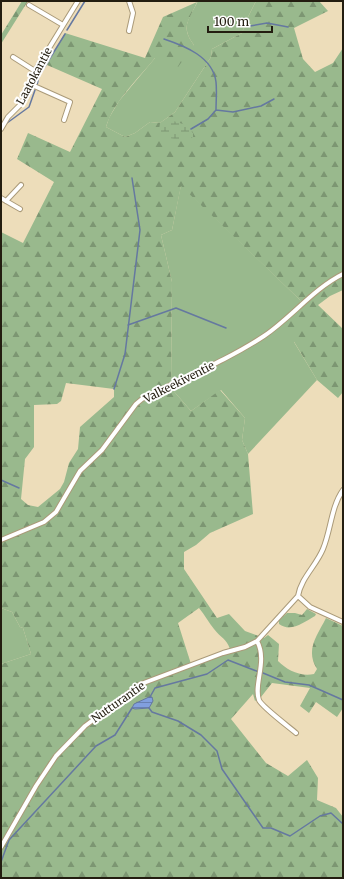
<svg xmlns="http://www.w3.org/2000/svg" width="344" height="879" font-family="Merriweather,serif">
<defs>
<pattern id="forest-firs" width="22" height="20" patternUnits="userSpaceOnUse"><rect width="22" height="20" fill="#99b98d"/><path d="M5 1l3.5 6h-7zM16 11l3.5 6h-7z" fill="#7c9672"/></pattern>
<pattern id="wetland-marsh" width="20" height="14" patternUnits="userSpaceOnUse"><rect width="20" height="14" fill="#99b98d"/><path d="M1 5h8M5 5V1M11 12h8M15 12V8" fill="none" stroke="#7c9672"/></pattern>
<pattern id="water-rules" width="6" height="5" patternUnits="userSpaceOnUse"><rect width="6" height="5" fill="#819fde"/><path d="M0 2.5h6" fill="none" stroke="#6981b3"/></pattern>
</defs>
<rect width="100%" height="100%" fill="#edddba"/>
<!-- grass -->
<path fill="#99b98d" d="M198,1H256L248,17L242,33L212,49L211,57L175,112L160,123L150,122L135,133L125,137L106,127L109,118L119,101L155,58L194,45C180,27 189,19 198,1Z
M181,185L300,300L302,308L294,342L317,380L248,454L242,440L245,418L221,390L191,411L171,388L172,282L161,235L172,230Z
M1,608L12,612L20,627L23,628L31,654L1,664Z"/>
<!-- forest -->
<path fill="url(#forest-firs)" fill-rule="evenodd" d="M22,1H28L1,44V35Z
M256,1H319L328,11L294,28L303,59L315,72L333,63L343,48V290L330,296L318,305L343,329V392L338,398L317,380L284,325L302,308L300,300L181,186L172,230L161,235L172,282L171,388L191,411L220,390L245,418L242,440L248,454L253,514L210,533L196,545L184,552V569L217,618L229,614L245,631L264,638L268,635L279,644L278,661C287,670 300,677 314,674L317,669C305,650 317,636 326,618L343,626V708L337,717L316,702L309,713L300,706L310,688L272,683L261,697L255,701L253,694L231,719L266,763L288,776L307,760L318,778L317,800L336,808L343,817V878H1V664L31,654L23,628L20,627L12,612L1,608V232L23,243L54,182L17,159L28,133L70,152L102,89L47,65L65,33L145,58L163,17L197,2C189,21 180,27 194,45L178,67L155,58C138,79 114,101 106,127L125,137L135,133L150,122L160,123L175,112L211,57L212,49L242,33L248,17ZM66,383L114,389V397L80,427L78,449L69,463L64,482L60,489L38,507L28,505L21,499L25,459L34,447V405L57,404L61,401ZM199,608C205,615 209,623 214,629C221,638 226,638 230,649L191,664L178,623Z
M307,609L316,614L315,616C304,622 291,633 279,624V620L287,613H295L302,615Z"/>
<!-- wetland -->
<path fill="url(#wetland-marsh)" d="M167,119L183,124L193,133V137C185,143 175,138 166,138L159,130L160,123Z"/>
<!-- water -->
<path fill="url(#water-rules)" stroke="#6578a0" d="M149,697H152L153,701L149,708L135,709L132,708L134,704Z"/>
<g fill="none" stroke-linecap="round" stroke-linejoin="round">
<!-- stream -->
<path stroke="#6578a0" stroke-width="1.5" d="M250,26L267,23L288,27
M67,30L85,1
M164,39C185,46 213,57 216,82C217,91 216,101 216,110L208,119L191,129
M37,85L39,76L65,34
M216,110L233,112L261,106L274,99
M7,123L29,107L35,90
M128,325L176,308L226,328
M114,389L125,354L140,230L132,178
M1,480L19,488
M263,673L285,682L309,685L343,700
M150,697L155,688L207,674L228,660L259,672
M149,708L152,712L178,721L201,735L217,751L222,769L263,828H271L290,836L320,816L331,813L343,824
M1,862L9,840L96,746L115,735L132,708"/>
<!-- street casing -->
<g stroke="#aa9a79" stroke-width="6">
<path id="street" d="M29,5L63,25
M129,31L133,13L129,1
M13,57L35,71
M32,85L70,102L64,120
M1,129L8,117L22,103L32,85L35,71L78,1
M1,198L20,209
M6,201L21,185
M343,490C331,507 331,530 323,549C316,566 301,578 298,596L310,607L343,622
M1,540L44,522L56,512L80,471L102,450L136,404L142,399C183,378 226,361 264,336C292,317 313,289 343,274
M257,641C268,661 253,685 259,700C261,706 289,727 296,733
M1,847L36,786L56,756L85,726L141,684L223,653L245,647L257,641L298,596"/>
</g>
<!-- street -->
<use href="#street" stroke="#fff" stroke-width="4"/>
</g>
<g text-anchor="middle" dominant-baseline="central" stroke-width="4" stroke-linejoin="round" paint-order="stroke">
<!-- street labels -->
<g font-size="11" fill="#231d10" stroke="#fff">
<text transform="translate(34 76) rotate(-62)">Laatokantie</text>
<text transform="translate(179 382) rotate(-27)">Valkeekiventie</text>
<text transform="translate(118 702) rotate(-35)">Nutturantie</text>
</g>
</g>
<!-- border -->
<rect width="344" height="879" fill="none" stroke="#231d10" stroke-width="4"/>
<!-- scale -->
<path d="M208 26v6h64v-6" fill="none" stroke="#231d10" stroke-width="2"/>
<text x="214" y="26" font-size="12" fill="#231d10" stroke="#ffffff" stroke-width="3" paint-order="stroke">100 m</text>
</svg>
